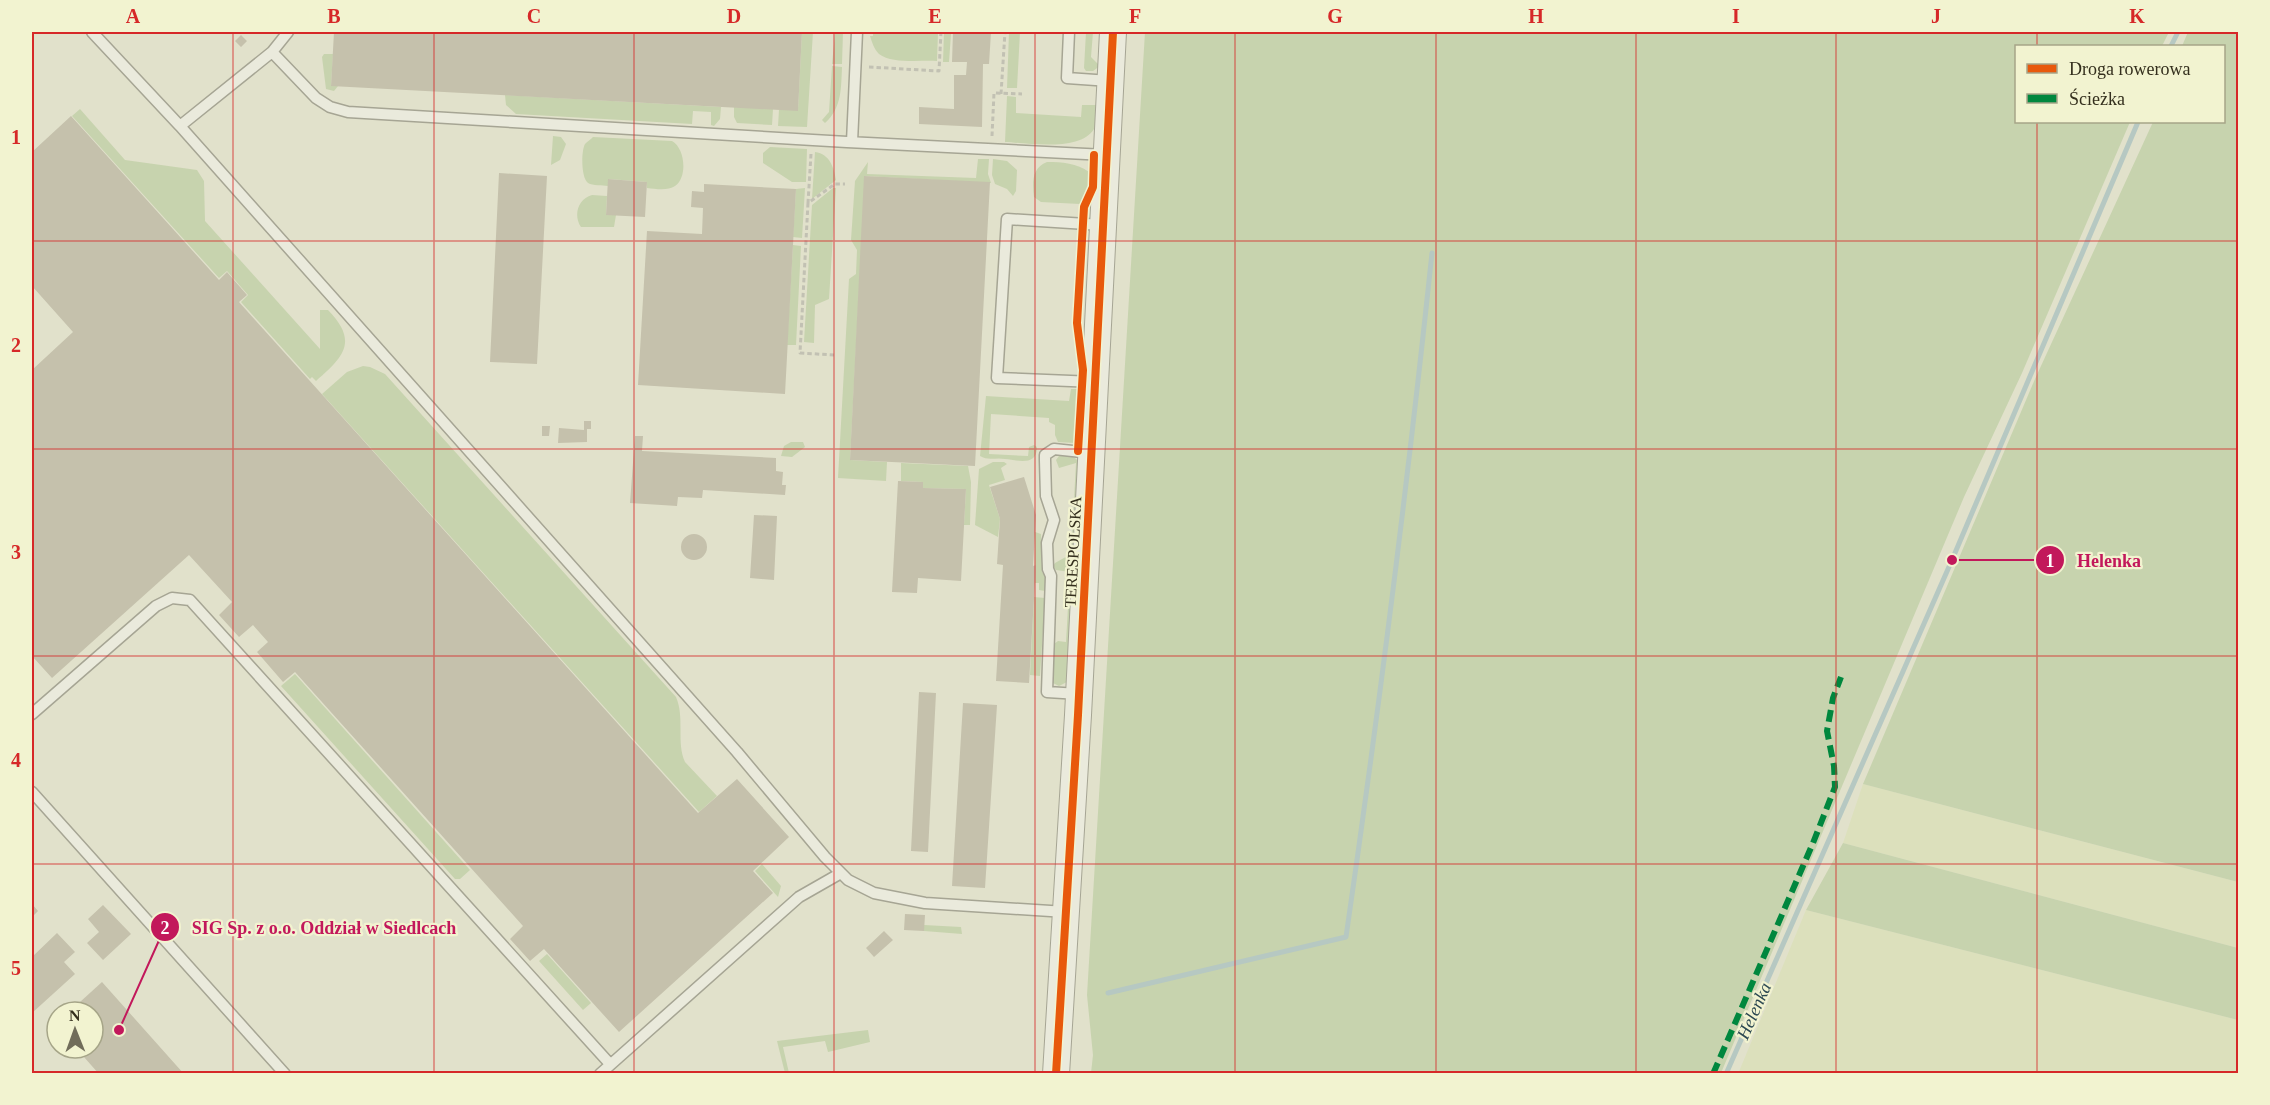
<svg xmlns="http://www.w3.org/2000/svg" width="2270" height="1105" font-family="'Times New Roman',serif">
<rect width="100%" height="100%" fill="#e1e1cb"/>
<!-- farmland -->
<path fill="#dce0bc" d="M1863,784L2238,882V948L1843,843Z
M1806,910L2238,1020V1073L1738,1074Z"/>
<!-- green -->
<path fill="#c7d3ae" d="M802,32H813L807,127L778,126L779,110H798Z
M821,32H843L842,64H832L835,34L821,33Z
M873,32H938L937,61C920,60 892,64 879,54C874,49 872,42 870,36H873Z
M944,32L951,34L949,62H943Z
M1009,32H1020L1017,88H1007Z
M1086,32H1093L1091,57L1100,66L1093,71H1086L1084,68Z
M1145,32H2169L2162,46H2016V122H2130L2022,373L1964,497L1721,1073H1091L1093,1055L1087,995Z
M2188,32H2238V882L1863,784L2035,379L2153,122H2224V46H2182Z
M324,54H333L331,85L338,86L334,91L326,89L322,57Z
M832,66L842,67C841,88 842,108 825,123L822,120L829,112Z
M505,95L721,107L720,119L714,126L711,125V112L693,111L692,124L516,114L506,105Z
M1007,96L1016,97V113L1081,117L1082,105H1096C1096,112 1097,123 1094,129C1080,152 1028,143 1005,142Z
M734,107L773,109L772,125L737,123L734,117Z
M80,109L125,160L197,170L204,181L205,221L320,349V310H328C358,341 345,356 316,381L312,377L310,379L241,302L248,295L227,271L219,278L72,116Z
M553,136L561,137L566,144L560,160L551,165Z
M593,137L672,141C685,148 688,177 675,186C668,191 656,189 647,188V182L609,179L608,186C602,185 593,186 588,183C581,178 581,151 585,144C587,142 591,139 593,137Z
M770,147L807,149L806,182H792L763,163V153Z
M815,152C830,154 834,168 836,180L812,199Z
M978,159H989L988,174L991,183L865,176L850,460L887,462L886,481L838,478L849,279L856,274L857,250L851,240L855,181L868,162L867,174L976,178Z
M993,159L1007,161L1017,170L1016,191L1013,196L1007,189L995,184L992,175Z
M1047,162C1062,162 1077,163 1089,172L1088,186L1080,204L1041,202L1034,197C1032,182 1032,168 1047,162Z
M805,188L802,238L793,237L796,189Z
M833,188H836L829,299L815,305L814,343L804,342L812,205Z
M592,195L607,196L606,214L616,215L614,227H581C573,215 578,199 592,195Z
M793,245L801,246L796,345H787Z
M363,366L370,367L385,374L676,697C685,718 676,742 685,762L717,796L699,812L322,394L347,372Z
M1071,389H1077L1075,443L1058,442L1055,435V425L1049,422V418L991,414L989,454L1028,456L1029,447L1034,445L1037,447C1037,467 1017,460 1005,459C996,457 988,461 980,456L986,396L1069,401Z
M791,442H803L805,447L792,457L781,456L784,446Z
M1059,456H1072L1080,462L1067,682L1059,686L1053,683L1054,644L1058,641L1066,642L1070,572L1056,570L1053,566L1055,563L1071,554L1076,463L1059,468L1056,460Z
M993,462H1004L1007,464L1001,468L1005,480L989,485L1000,519L998,537L975,525L979,469Z
M901,463L968,466L971,482L970,525H964L966,489L923,488V482L901,481Z
M1035,532L1041,534L1042,572L1046,576L1045,591L1039,590V583H1035Z
M1034,597L1045,598L1040,676L1030,675Z
M295,674L470,870L460,879H455L281,686Z
M1843,843L2238,948V1020L1806,910Z
M762,864L781,886L778,897L755,871Z
M924,925L961,927L962,934L924,931Z
M547,954L591,1003L583,1010L539,961Z
M868,1030L870,1042L828,1052L825,1041L783,1047L789,1073H785L777,1041Z"/>
<g fill="none" stroke-linecap="round" stroke-linejoin="round">
<!-- stream -->
<path stroke="#b6c8c2" stroke-width="5" d="M2171,46L2178,32
M1108,993L1346,937C1379,709 1408,481 1432,253
M1726,1074L1952,560L2138,122"/>
</g>
<!-- building -->
<path fill="#c5c1ac" d="M334,32H802L798,111L331,86Z
M953,32H991L989,64H983L982,127L919,124V107L954,109V75H966L967,62H952Z
M241,35L247,41L241,47L235,41Z
M71,116L219,280L227,272L247,295L239,302L698,813L737,779L789,837L753,871L773,893L619,1032L544,949L530,961L510,939L523,926L295,672L283,682L257,652L268,642L253,625L239,637L219,615L232,602L189,555L52,678L32,656V370L73,332L32,286V152Z
M499,173L547,176L537,364L490,362Z
M864,176L990,182L975,466L850,460Z
M608,179L647,182L645,217L606,215Z
M704,184L796,189L785,394L638,385L647,231L702,234L703,208L691,207L692,191L704,192Z
M584,421H591V429H587V442L558,443L559,428L584,430Z
M542,426H550L549,436H542Z
M635,436H643L642,451L776,458V471L783,472L782,485H786L785,495L703,490L702,498L678,497L677,506L630,503Z
M1024,477L1036,515L1033,566L1036,565L1029,683L996,681L1003,565L997,564L1000,519L990,487Z
M898,481L923,482V488L966,489L961,581L918,578L917,593L892,592Z
M754,515L777,516L774,580L750,578Z
M681 547a13 13 0 1 1 26 0a13 13 0 1 1-26 0Z
M919,692L936,693L928,852L911,851Z
M963,703L997,705L985,888L952,886Z
M32,904L38,911L32,917Z
M103,905L131,934L103,960L87,943L99,932L88,919Z
M905,914L925,915L924,931L904,930Z
M884,931L893,940L874,957L866,948Z
M57,933L75,952L64,962L75,974L32,1013V957Z
M102,982L184,1074H99L76,1048H93V1012H69Z"/>
<g fill="none" stroke-linecap="round" stroke-linejoin="round">
<!-- service casing -->
<g stroke="#a6a594" stroke-width="13">
<path id="service" d="M92,32L180,126L737,752L825,857L848,880L874,893L925,903L1066,912
M288,32L272,52L316,98L330,107L348,112L847,142L1106,155
M1069,32L1067,78L1110,81
M180,126L272,52
M852,142L857,32
M1095,382L997,378L1007,219L1102,225
M1079,694L1047,692L1051,576L1048,569L1047,543L1054,520L1046,496L1045,460V455L1054,449L1091,453
M32,714L156,606L172,598L190,600L610,1064
M32,792L285,1074
M600,1074L799,897L841,873"/>
</g>
<!-- tertiary casing -->
<g stroke="#a6a594" stroke-width="28">
<path id="tertiary" d="M1056,1074L1078,715L1113,32"/>
</g>
<!-- path -->
<path stroke="#c2c1b3" stroke-width="3" stroke-dasharray="4.5 3" stroke-linecap="butt" d="M949,32H953
M818,34V32
M869,67L939,71L941,32
M1001,94L1005,32
M992,136L994,93L1022,94
M811,154L808,203L835,184H845
M808,203L800,353L834,355"/>
<!-- service -->
<use href="#service" stroke="#eaeadc" stroke-width="10"/>
<!-- tertiary -->
<use href="#tertiary" stroke="#eaeadc" stroke-width="26"/>
<!-- quiet -->
<path stroke="#00873e" stroke-width="6" stroke-dasharray="12 6" stroke-linecap="butt" d="M1713,1074L1813,843L1835,787L1834,766L1827,731L1833,698L1841,677"/>
<!-- cycleway casing -->
<g stroke="#f2f3d0" stroke-width="11">
<path id="cycleway" d="M1078,451L1083,370L1077,323L1084,207L1093,187L1094,155
M1056,1074L1078,715L1113,32"/>
</g>
<!-- cycleway -->
<use href="#cycleway" stroke="#e8590c" stroke-width="8"/>
</g>
<!-- grid -->
<path fill="none" stroke="#d62828" stroke-width="1.5" stroke-opacity="0.55" d="M233,32V1074M434,32V1074M634,32V1074M834,32V1074M1035,32V1074M1235,32V1074M1436,32V1074M1636,32V1074M1836,32V1074M2037,32V46M2037,122V1074M32,241H2238M32,449H2238M32,656H2238M32,864H2238"/>
<g text-anchor="middle" dominant-baseline="central" stroke-width="4.5" stroke-linejoin="round" paint-order="stroke">
<!-- street labels -->
<g font-size="16" fill="#342f1d" stroke="#f2f3d0">
<text transform="translate(1073 552) rotate(-87)">TERESPOLSKA</text>
</g>
<!-- water labels -->
<g font-size="18" font-style="italic" fill="#2d4953" stroke="#f2f3d0">
<text transform="translate(1754 1011) rotate(-66)">Helenka</text>
</g>
</g>
<!-- callouts -->
<path fill="none" stroke="#c2185b" stroke-width="2" d="M1952 560L2050 560M119 1030L165 927"/>
<g fill="#c2185b" stroke="#f2f3d0" stroke-width="2">
<circle cx="1952" cy="560" r="6"/>
<circle cx="119" cy="1030" r="6"/>
<circle cx="2050" cy="560" r="15"/>
<circle cx="165" cy="927" r="15"/>
</g>
<g font-size="18" text-anchor="middle" font-weight="bold" fill="#fff">
<text x="2050" y="567">1</text>
<text x="165" y="934">2</text>
</g>
<g font-size="18" text-anchor="middle" font-weight="bold" fill="#c2185b" stroke="#f2f3d0" stroke-width="4.5" stroke-linejoin="round" paint-order="stroke">
<text x="2109" y="567">Helenka</text>
<text x="324" y="934">SIG Sp. z o.o. Oddział w Siedlcach</text>
</g>
<!-- border -->
<rect width="2270" height="1105" fill="none" stroke="#f2f3d0" stroke-width="66"/>
<!-- legend -->
<rect x="2015" y="45" width="210" height="78" fill="#f2f3d0" stroke="#a6a588" stroke-width="1.5"/>
<rect x="2027" y="64" width="30" height="9" fill="#e8590c" stroke="#a6a588" stroke-width="1.5"/>
<text x="2069" y="75" font-size="18" fill="#342f1d">Droga rowerowa</text>
<rect x="2027" y="94" width="30" height="9" fill="#00873e" stroke="#a6a588" stroke-width="1.5"/>
<text x="2069" y="105" font-size="18" fill="#342f1d">Ścieżka</text>
<!-- north arrow -->
<g transform="translate(75 1030) rotate(359)"><circle r="28" fill="#f2f3d0" stroke="#a6a588" stroke-width="1.5"/>
<path d="M0-4.5L10 22L0 15L-10 22Z" fill="#716d5a"/>
<text y="-9" font-size="16" font-weight="bold" text-anchor="middle" fill="#342f1d">N</text>
</g>
<rect x="33" y="33" width="2204" height="1039" fill="none" stroke="#d62828" stroke-width="2"/>
<g font-size="20" text-anchor="middle" font-weight="bold" fill="#d62828">
<text x="133" y="23">A</text>
<text x="334" y="23">B</text>
<text x="534" y="23">C</text>
<text x="734" y="23">D</text>
<text x="935" y="23">E</text>
<text x="1135" y="23">F</text>
<text x="1335" y="23">G</text>
<text x="1536" y="23">H</text>
<text x="1736" y="23">I</text>
<text x="1936" y="23">J</text>
<text x="2137" y="23">K</text>
<text x="16" y="144">1</text>
<text x="16" y="352">2</text>
<text x="16" y="559">3</text>
<text x="16" y="767">4</text>
<text x="16" y="975">5</text>
</g>
</svg>
